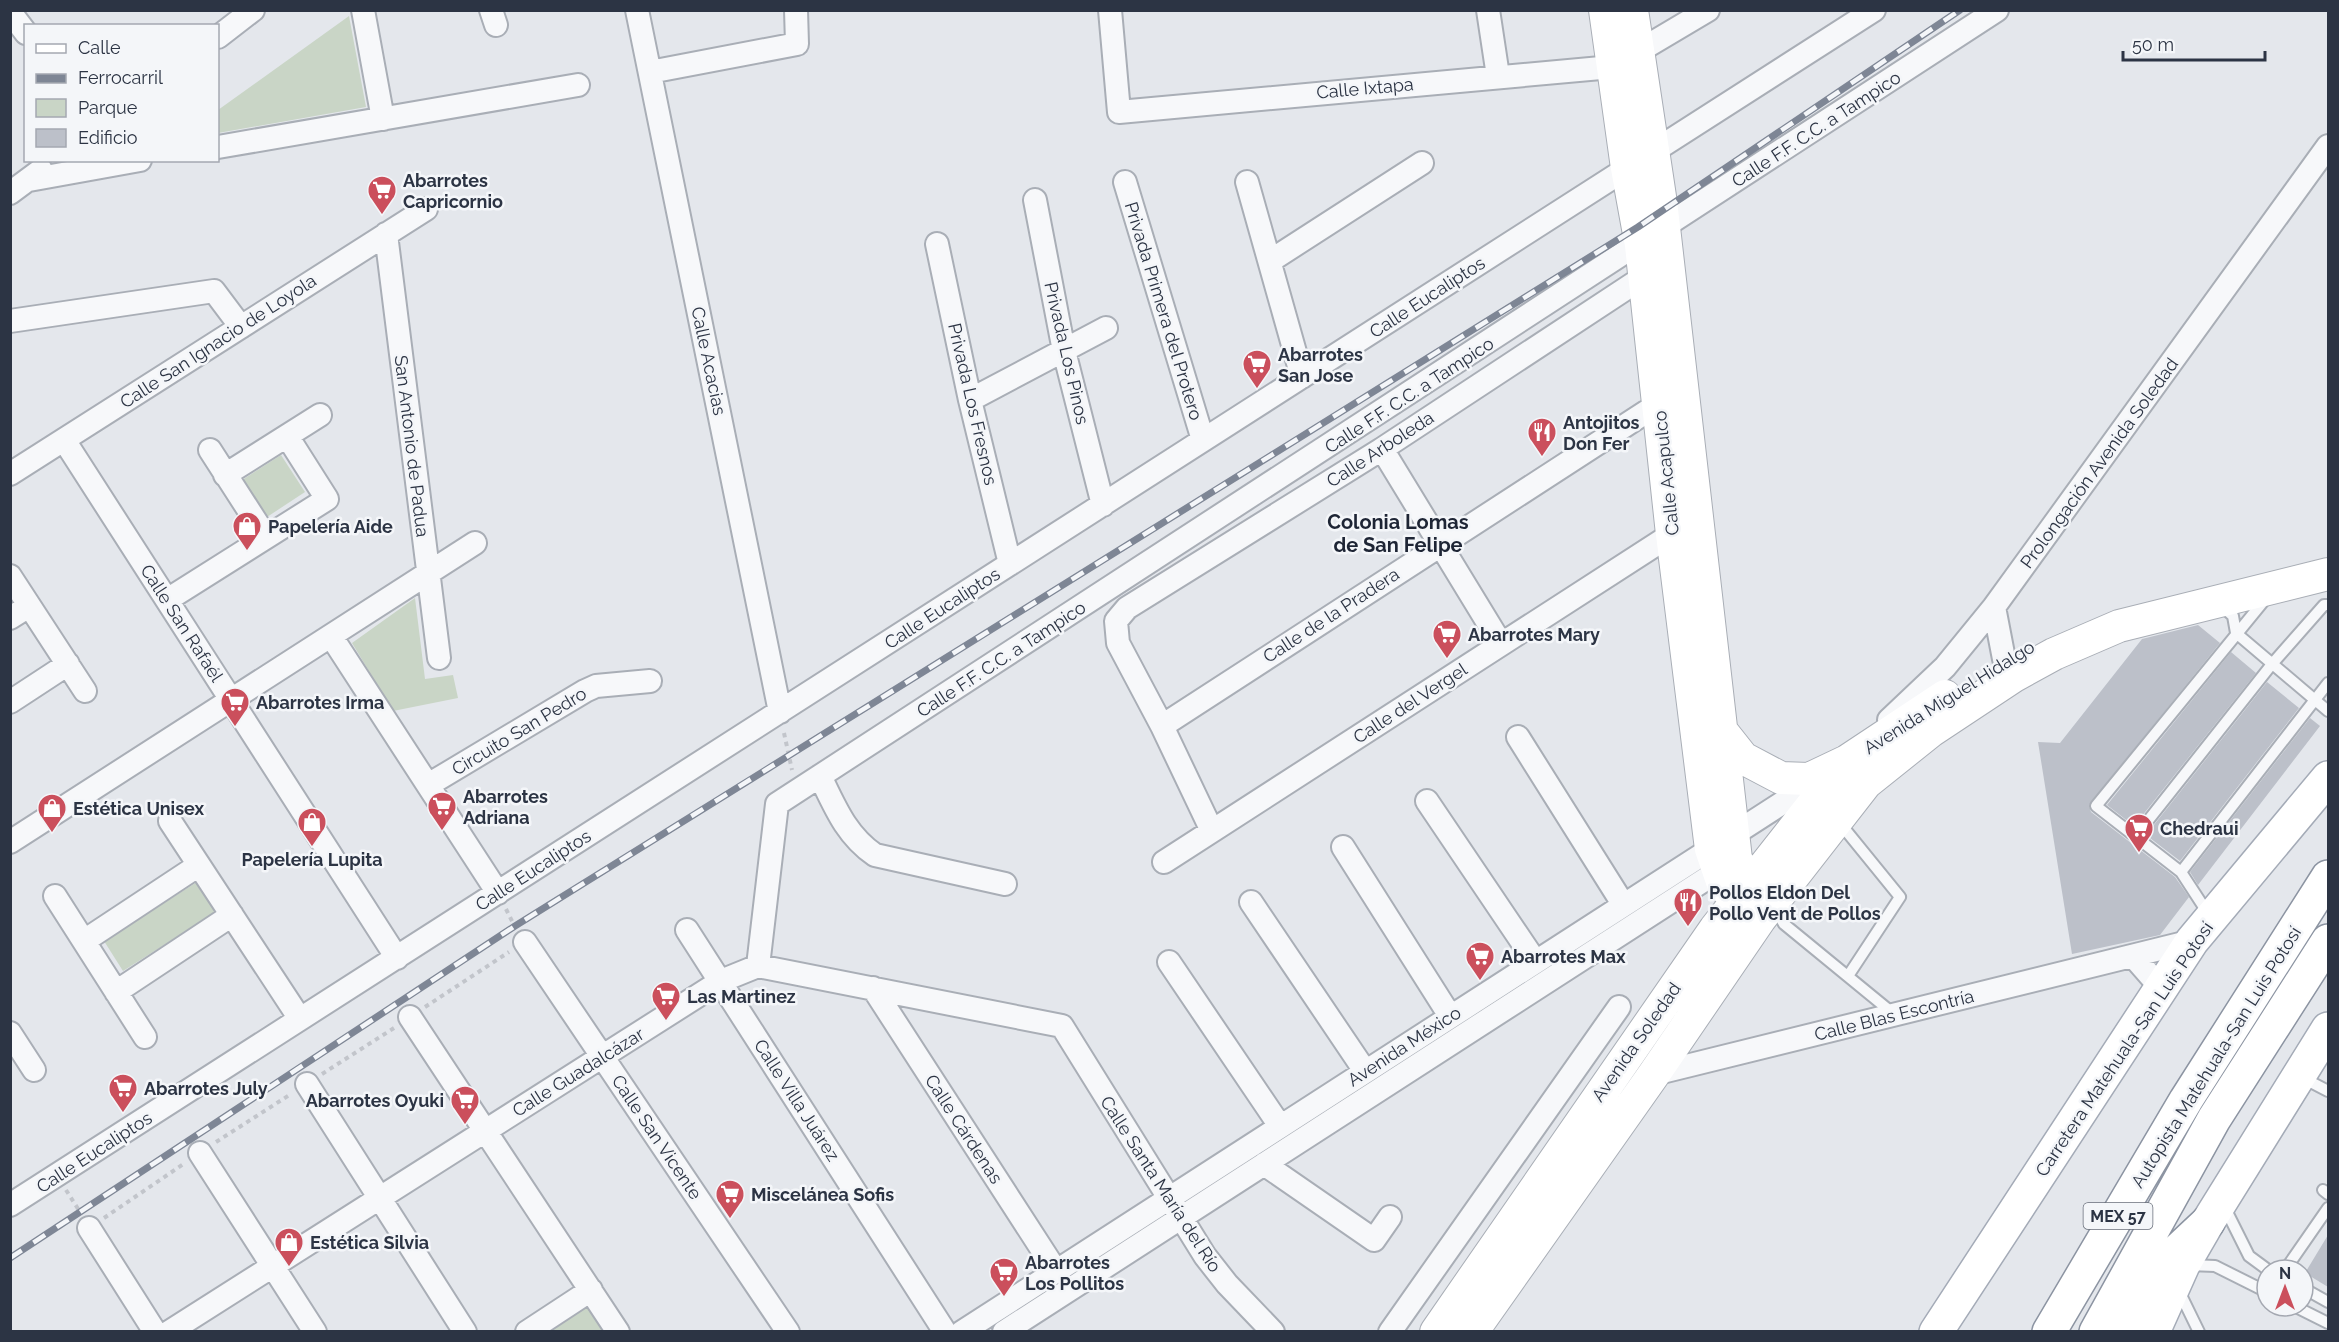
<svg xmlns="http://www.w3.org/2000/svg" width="2339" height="1342" font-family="Raleway,sans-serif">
<rect width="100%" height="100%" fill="#e4e7ec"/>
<!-- green -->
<path fill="#c9d5c6" d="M349,16L366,107L218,133V110Z
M281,455L305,492L267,517L242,480Z
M415,598L425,679L453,675L458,698L393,711L352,643Z
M197,882L216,912L123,971L104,941Z
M589,1296L608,1332H533Z"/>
<!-- building -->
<path fill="#bcc0c9" d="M2198,625L2220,643L2089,805L2091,812L2175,877L2189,897L2160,935L2072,954L2038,742L2060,743L2142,639Z
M2231,652L2256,673L2134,826L2107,805Z
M2267,682L2299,708L2180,861L2146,835Z
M2310,718L2320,726L2198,885L2190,872Z
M2328,1235V1287L2305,1273Z"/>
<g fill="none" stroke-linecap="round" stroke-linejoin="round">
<!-- lane casing -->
<g stroke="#a9aeb6" stroke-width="14">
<path id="lane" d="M2223,607L2233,616L2236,633L2328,711
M1839,822L1900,897L1848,976
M2135,837L2272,664L2324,605H2328
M2181,872L2096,806L2267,597
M1774,906L1784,924L1895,1015
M2209,915L2181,872L2328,683
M2301,1077L2328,1091
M2323,1190L2328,1194
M2227,1205L2228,1214L2249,1256L2268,1270
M2189,1265L2215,1266L2267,1292
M2285,1270L2328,1208
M2303,1288L2328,1302
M2179,1291L2199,1332
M2294,1306L2328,1323"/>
</g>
<!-- street casing -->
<g stroke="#a9aeb6" stroke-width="26">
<path id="street" d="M363,10L383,119
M491,10L496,25
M637,10L780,712
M1110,10L1119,112L1612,67L1708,10
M1488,10L1498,76
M10,12L26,33
M218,37L253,10
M650,72L797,44L796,10
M218,147L578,85
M29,180L140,160
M1125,182L1203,440
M1247,182L1302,377
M10,193L41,170
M1035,200L1064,351L1103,505
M386,234L439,658
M937,244L970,400L1010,564
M1270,261L1422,163
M10,321L214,291L241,327
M970,400L1106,328
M64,440L397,958
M1382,449L1501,644
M210,450L266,537
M10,474L426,209
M225,475L320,415
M10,576L85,691
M167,600L327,499L287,436
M1994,607L2004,659
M10,618L29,606
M331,636L498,893
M10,702L68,664
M1889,720L1945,667L1994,607L2328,146
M1162,726L1646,412L1670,401
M1518,737L1623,904
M820,776C835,807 846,835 875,855L1005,884
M428,785L585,691L596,686L650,681
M1427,801L1535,961
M170,821L300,1019
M1212,831L1162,726L1118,643L1116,621L1127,608L1382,449L1645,276
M10,842L475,543
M1343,847L1450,1016
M1164,862L1683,527
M55,896L145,1037
M1251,902L1365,1071
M687,930L945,1332
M84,941L199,865
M525,942L788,1332
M2133,956L2161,988
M1169,962L1280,1126
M758,966L777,804L1997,10
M873,988L1056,1271
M116,992L232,915
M410,1017L618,1332
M10,1033L34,1070
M1654,1074L2192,941
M307,1084L465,1332
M200,1153L315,1332
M1264,1164L1374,1240L1390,1217
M10,1205L1874,10
M89,1228L155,1332
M169,1332L721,981L758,966L1062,1026L1205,1256L1227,1284L1273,1332
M527,1332L591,1290
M962,1332L1821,778
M1004,1332L1729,864
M1390,1332L1619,1007"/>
</g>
<!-- secondary casing -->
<g stroke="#a9aeb6" stroke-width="34">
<path id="secondary" d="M1605,10L1627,168L1641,245L1672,534L1711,849L1724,887L1760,919
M1632,10L1662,210L1736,859L1750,884L1772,903
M1724,734L1743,758L1781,778L1809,779L1847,761L1945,696
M1436,1332L1715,929L1847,761
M1472,1332L1654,1074L1760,919L1866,783L1931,731L2014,676L2054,654L2119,626L2328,574"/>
</g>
<!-- primary casing -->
<g stroke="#a4abb7" stroke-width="36">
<path id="primary" d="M1936,1332L2192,941L2328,778
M2153,1332L2183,1265L2208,1222L2328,1029"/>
</g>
<!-- highway casing -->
<g stroke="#8c94a2" stroke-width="36">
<path id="highway" d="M2049,1332L2186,1100L2328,877
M2096,1332L2214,1119L2328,941
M2123,1332L2177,1251L2208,1222"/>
</g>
<!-- path -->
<path stroke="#c2c5cb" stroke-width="4" stroke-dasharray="4.5 4.5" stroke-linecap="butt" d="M784,733L792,770
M506,909L515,927
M425,1007L509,952
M322,1074L394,1028
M216,1142L291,1094
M66,1190L80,1212
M104,1218L185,1163"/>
<!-- lane -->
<use href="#lane" stroke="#f7f8fa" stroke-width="10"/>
<!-- street -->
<use href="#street" stroke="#f7f8fa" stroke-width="22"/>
<!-- secondary -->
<use href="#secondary" stroke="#fff" stroke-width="32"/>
<!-- primary -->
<use href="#primary" stroke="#fff" stroke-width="33"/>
<!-- highway -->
<use href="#highway" stroke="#fff" stroke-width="33"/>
<!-- rail casing -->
<g stroke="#7e8695" stroke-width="7">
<path id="rail" d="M10,1258L515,926L1638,227L1960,10"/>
</g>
<!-- rail -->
<use href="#rail" stroke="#f4f6f9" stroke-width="4.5" stroke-dasharray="14" stroke-linecap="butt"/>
</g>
<!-- icons -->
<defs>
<g id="supermarket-pin" transform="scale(1.5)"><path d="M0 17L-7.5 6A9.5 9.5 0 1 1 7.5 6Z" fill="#cb4f5c" stroke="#f4f6f9"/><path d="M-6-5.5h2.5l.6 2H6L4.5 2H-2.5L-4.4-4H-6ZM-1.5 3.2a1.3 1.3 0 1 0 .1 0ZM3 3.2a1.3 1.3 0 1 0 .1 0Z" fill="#fff"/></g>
<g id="restaurant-pin" transform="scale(1.5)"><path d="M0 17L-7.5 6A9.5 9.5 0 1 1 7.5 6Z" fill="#cb4f5c" stroke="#f4f6f9"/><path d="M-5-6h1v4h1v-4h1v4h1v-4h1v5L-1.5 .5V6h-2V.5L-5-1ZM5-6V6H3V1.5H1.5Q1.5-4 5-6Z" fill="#fff"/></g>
<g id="shop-pin" transform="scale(1.5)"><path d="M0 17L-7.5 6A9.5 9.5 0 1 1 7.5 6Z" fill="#cb4f5c" stroke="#f4f6f9"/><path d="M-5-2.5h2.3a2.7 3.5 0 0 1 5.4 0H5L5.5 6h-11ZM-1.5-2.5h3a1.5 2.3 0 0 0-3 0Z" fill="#fff"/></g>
</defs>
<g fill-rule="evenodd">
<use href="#supermarket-pin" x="382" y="190"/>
<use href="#supermarket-pin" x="1257" y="364"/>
<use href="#restaurant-pin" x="1542" y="432"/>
<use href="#shop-pin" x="247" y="526"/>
<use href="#supermarket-pin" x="1447" y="634"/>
<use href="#supermarket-pin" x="235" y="702"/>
<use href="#supermarket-pin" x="442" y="806"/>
<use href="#shop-pin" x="52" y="808"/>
<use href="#shop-pin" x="312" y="822"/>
<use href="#supermarket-pin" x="2139" y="828"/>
<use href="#restaurant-pin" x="1688" y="902"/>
<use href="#supermarket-pin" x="1480" y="956"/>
<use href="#supermarket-pin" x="666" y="996"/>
<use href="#supermarket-pin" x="123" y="1088"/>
<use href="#supermarket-pin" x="465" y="1100"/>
<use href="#supermarket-pin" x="730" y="1194"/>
<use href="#shop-pin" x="289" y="1242"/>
<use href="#supermarket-pin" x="1004" y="1272"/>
</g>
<g text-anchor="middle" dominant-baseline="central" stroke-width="5" stroke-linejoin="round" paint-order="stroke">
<!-- shield labels -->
<rect fill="#f4f6f9" stroke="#686e7a" stroke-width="1.5" x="2083.5" y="1203" width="69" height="26" rx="4.5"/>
<g font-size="16" font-weight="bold" fill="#2c3444">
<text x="2118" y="1216">MEX 57</text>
</g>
<!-- street labels -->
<g font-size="18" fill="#2c3444" stroke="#f4f6f9">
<text transform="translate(1365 88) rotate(-5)">Calle Ixtapa</text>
<text transform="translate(1816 129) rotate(-33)">Calle F.F. C.C. a Tampico</text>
<text transform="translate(1427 297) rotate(-33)">Calle Eucaliptos</text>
<text transform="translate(1164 311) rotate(73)">Privada Primera del Protero</text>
<text transform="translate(218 341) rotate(-33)">Calle San Ignacio de Loyola</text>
<text transform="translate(1067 353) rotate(77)">Privada Los Pinos</text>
<text transform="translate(709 361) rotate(78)">Calle Acacias</text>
<text transform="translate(1409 395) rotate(-33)">Calle F.F. C.C. a Tampico</text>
<text transform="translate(973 404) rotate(77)">Privada Los Fresnos</text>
<text transform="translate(412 446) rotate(83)">San Antonio de Padua</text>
<text transform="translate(1380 449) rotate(-33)">Calle Arboleda</text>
<text transform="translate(2099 463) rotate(-54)">Prolongación Avenida Soledad</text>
<text transform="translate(1666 473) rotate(-96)">Calle Acapulco</text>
<text transform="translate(942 608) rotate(-33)">Calle Eucaliptos</text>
<text transform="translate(1331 615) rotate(-33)">Calle de la Pradera</text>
<text transform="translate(182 623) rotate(57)">Calle San Rafaél</text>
<text transform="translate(1001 659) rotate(-33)">Calle F.F. C.C. a Tampico</text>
<text transform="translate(1949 697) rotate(-32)">Avenida Miguel Hidalgo</text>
<text transform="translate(1410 703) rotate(-33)">Calle del Vergel</text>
<text transform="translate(519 731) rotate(-31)">Circuito San Pedro</text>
<text transform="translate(533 870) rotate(-33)">Calle Eucaliptos</text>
<text transform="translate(1894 1015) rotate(-14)">Calle Blas Escontría</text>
<text transform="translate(1636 1042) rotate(-55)">Avenida Soledad</text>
<text transform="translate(1404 1046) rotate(-33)">Avenida México</text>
<text transform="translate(2124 1049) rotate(-56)">Carretera Matehuala-San Luis Potosí</text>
<text transform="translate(2216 1057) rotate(-58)">Autopista Matehuala-San Luis Potosí</text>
<text transform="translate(578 1072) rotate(-32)">Calle Guadalcázar</text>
<text transform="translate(797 1100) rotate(57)">Calle Villa Juárez</text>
<text transform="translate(964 1129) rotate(57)">Calle Cárdenas</text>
<text transform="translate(657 1137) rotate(56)">Calle San Vicente</text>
<text transform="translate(94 1152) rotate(-33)">Calle Eucaliptos</text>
<text transform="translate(1161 1184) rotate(57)">Calle Santa María del Río</text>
</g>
<!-- poi labels -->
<g font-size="18" font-weight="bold" fill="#2c3444" stroke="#f4f6f9" text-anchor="start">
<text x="403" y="180">Abarrotes<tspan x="403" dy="21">Capricornio</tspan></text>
<text x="1278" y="354">Abarrotes<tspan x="1278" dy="21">San Jose</tspan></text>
<text x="1563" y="422">Antojitos<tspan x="1563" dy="21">Don Fer</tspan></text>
<text x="268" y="526">Papelería Aide</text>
<text x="1468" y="634">Abarrotes Mary</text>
<text x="256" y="702">Abarrotes Irma</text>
<text x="463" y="796">Abarrotes<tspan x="463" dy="21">Adriana</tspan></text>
<text x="73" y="808">Estética Unisex</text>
<text x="2160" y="828">Chedraui</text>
<text x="312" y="859" text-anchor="middle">Papelería Lupita</text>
<text x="1709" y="892">Pollos Eldon Del<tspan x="1709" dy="21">Pollo Vent de Pollos</tspan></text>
<text x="1501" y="956">Abarrotes Max</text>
<text x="687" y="996">Las Martinez</text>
<text x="144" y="1088">Abarrotes July</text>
<text x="444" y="1100" text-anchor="end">Abarrotes Oyuki</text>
<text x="751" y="1194">Miscelánea Sofis</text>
<text x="310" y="1242">Estética Silvia</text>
<text x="1025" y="1262">Abarrotes<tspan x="1025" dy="21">Los Pollitos</tspan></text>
</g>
<!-- neighbourhood labels -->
<g font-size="20" font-weight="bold" fill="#1e2535" stroke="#f4f6f9">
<text x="1398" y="522">Colonia Lomas<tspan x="1398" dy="23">de San Felipe</tspan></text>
</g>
</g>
<!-- border -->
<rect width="2339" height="1342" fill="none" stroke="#2c3444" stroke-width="24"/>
<!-- legend -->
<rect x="24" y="24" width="195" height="138" fill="#f4f6f9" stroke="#a4a8b1" stroke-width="1.5"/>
<rect x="36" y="44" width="30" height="9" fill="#ffffff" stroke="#a4a8b1" stroke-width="1.5"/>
<text x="78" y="54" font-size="18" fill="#2c3444">Calle</text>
<rect x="36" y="74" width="30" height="9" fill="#7e8695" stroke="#a4a8b1" stroke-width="1.5"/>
<text x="78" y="84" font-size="18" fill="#2c3444">Ferrocarril</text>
<rect x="36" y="99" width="30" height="18" fill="#c9d5c6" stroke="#a4a8b1" stroke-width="1.5"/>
<text x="78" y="114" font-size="18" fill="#2c3444">Parque</text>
<rect x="36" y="129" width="30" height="18" fill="#bcc0c9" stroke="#a4a8b1" stroke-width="1.5"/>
<text x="78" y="144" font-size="18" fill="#2c3444">Edificio</text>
<!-- north arrow -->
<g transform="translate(2285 1288)"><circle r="28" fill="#f4f6f9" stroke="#a4a8b1" stroke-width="1.5"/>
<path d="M0-4.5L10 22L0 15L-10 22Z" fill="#cb4f5c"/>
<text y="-9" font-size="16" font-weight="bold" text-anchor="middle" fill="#2c3444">N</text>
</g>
<!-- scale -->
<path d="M2123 51v9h142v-9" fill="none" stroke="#2c3444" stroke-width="3"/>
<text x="2132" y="51" font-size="18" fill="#2c3444" stroke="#f4f6f9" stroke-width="4.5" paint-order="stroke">50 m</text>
</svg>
